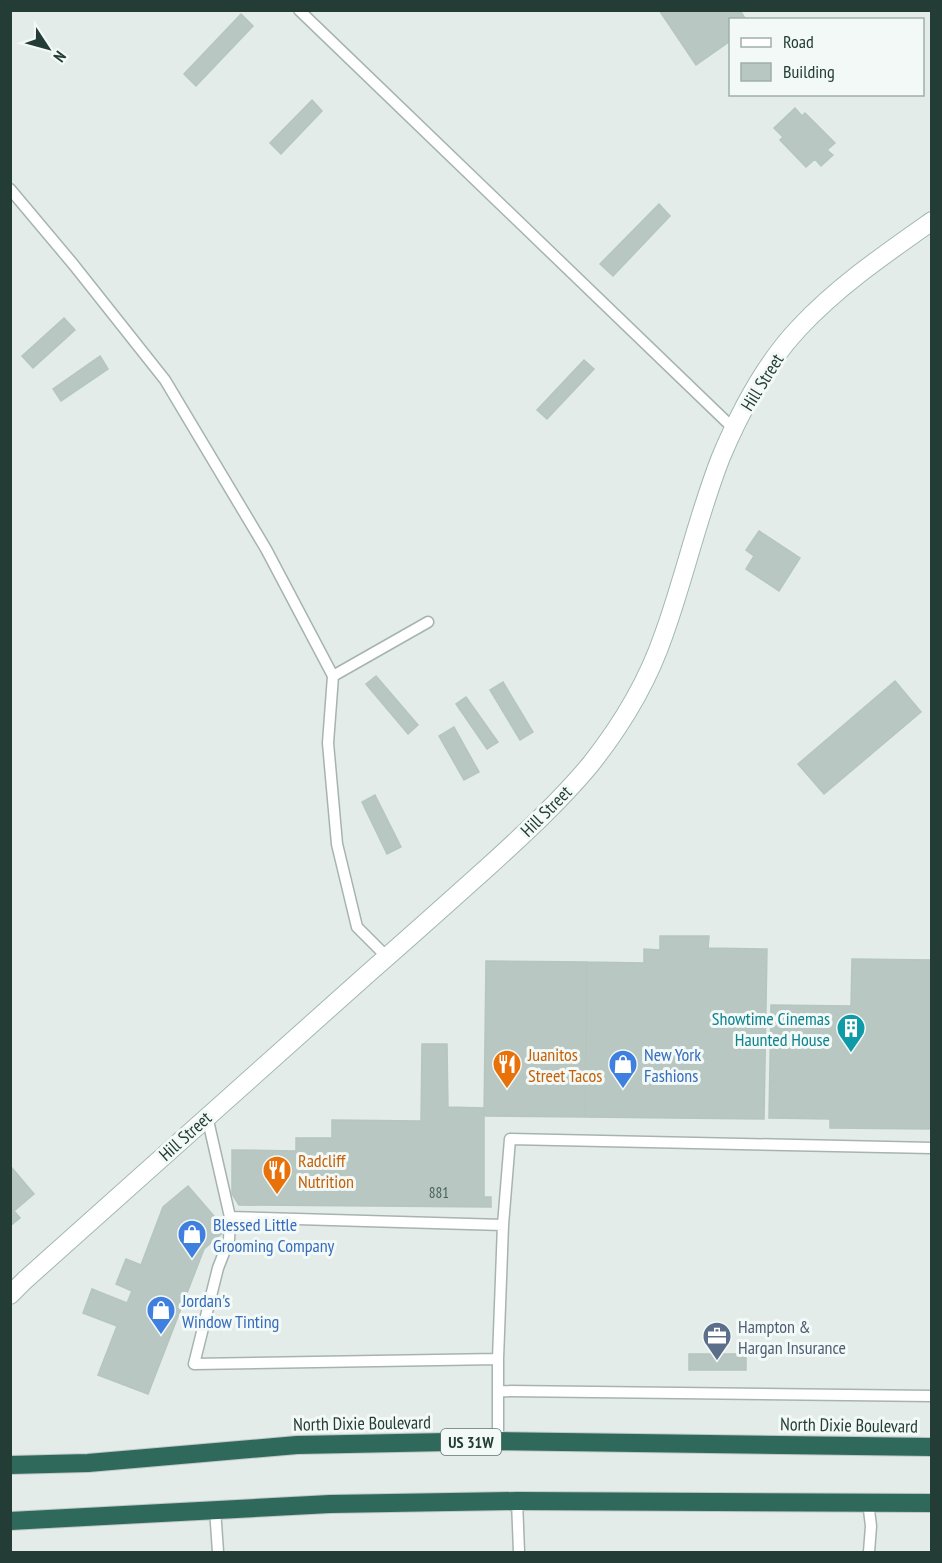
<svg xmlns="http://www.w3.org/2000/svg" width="942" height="1563" font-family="'PT Sans Narrow',sans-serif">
<rect width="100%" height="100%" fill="#e3ece8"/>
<!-- building -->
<path fill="#b8c7c1" stroke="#b5c6bf" stroke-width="1.5" d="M659,10H740L746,20H730V41L696,65Z
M241,14L253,26L196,86L184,74Z
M312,100L322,111L281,154L270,143Z
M795,108L802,116L805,113L835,143L827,150L833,155L821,166L815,159L806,167L780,140L783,137L774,128Z
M659,204L670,216L613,276L600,264Z
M64,318L75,330L33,368L22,356Z
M100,356L108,369L61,401L53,389Z
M584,360L594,369L547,419L537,410Z
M759,531L800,558L779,591L746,569L754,556L746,550Z
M376,676L418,725L408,734L366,684Z
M895,681L921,712L824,794L798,764Z
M503,682L533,732L520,740L490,690Z
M466,697L498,742L487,749L456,704Z
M454,727L479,772L464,780L439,736Z
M375,795L401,847L387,854L362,802Z
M660,936H709L708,948L767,949L764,1119L585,1117L587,962L644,963V949L660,950Z
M852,959L932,960L931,1129L830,1128V1119L769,1118L771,1005L851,1006Z
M486,961L587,962L585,1117L484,1116Z
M422,1044H447L448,1107L484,1108V1197H491V1207L239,1205L232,1194V1150L296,1151V1138H332V1120L421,1121Z
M12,1168L34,1194L14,1211L20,1218L10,1226V1170Z
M188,1186L226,1230L204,1249L148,1394L98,1375L117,1326L83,1313L92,1289L127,1303L132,1291L116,1284L126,1259L141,1265L163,1207Z
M689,1354H746V1370H689Z"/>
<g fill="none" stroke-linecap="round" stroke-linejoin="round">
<!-- lane casing -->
<g stroke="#a6b4af" stroke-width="13">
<path id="lane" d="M299,10L734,429
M10,189L73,264L165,380L266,549L333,676
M387,957L357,927L337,844L328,743L333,676L428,622
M207,1116L230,1217L503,1225L498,1359V1441
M230,1217L229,1240L218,1268L194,1364L498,1359
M503,1225L510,1139L932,1148
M498,1391L932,1396
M517,1501L519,1552
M868,1502L871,1526L869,1552
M215,1509L218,1552"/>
</g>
<!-- secondary casing -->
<g stroke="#a1b8af" stroke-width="20">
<path id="secondary" d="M10,1295L25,1280C140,1176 256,1073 372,970C411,936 450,901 489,866C524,834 560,801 590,765C621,726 648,681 664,634C685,576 698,515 721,457C739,414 766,363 798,329C837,287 885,254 932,221"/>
</g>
<!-- highway casing -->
<g stroke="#c1c9c7" stroke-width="20">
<path id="highway" d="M10,1465L88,1463L297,1445L498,1441L932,1447
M10,1521L330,1504L517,1501L932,1503"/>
</g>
<!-- lane -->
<use href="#lane" stroke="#fff" stroke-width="10"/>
<!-- secondary -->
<use href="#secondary" stroke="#fff" stroke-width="18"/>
<!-- highway -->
<use href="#highway" stroke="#2f695c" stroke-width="18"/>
</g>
<!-- icons -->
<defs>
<g id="building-pin" transform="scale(1.5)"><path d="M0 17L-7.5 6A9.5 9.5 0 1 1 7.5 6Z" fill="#0f9aa8" stroke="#f3f9f6"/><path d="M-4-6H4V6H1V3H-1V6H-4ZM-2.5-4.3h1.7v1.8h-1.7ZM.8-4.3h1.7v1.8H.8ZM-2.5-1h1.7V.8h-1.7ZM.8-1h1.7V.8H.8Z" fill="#fff"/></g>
<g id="restaurant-pin" transform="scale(1.5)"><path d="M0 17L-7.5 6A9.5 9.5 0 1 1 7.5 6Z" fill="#e8710a" stroke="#f3f9f6"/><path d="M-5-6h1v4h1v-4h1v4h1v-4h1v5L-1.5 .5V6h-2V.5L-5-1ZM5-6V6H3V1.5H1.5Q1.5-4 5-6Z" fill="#fff"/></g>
<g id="shop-pin" transform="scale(1.5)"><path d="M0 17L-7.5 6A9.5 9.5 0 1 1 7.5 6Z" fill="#3f7fe0" stroke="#f3f9f6"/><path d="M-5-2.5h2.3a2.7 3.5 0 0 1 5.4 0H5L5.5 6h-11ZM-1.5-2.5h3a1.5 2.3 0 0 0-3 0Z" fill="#fff"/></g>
<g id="office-pin" transform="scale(1.5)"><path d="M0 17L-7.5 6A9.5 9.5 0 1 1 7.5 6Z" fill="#5c6f8a" stroke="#f3f9f6"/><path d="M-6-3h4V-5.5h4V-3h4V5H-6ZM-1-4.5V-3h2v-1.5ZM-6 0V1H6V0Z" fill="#fff"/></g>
</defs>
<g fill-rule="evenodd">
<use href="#building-pin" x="851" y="1028"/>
<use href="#restaurant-pin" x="507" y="1064"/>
<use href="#shop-pin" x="623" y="1064"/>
<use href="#restaurant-pin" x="277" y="1170"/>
<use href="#shop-pin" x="192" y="1234"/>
<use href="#shop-pin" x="161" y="1310"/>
<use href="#office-pin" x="717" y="1336"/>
</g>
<g text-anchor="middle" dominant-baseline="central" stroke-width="6" stroke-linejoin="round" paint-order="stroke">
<!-- number labels -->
<g font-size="15" fill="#486059">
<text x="439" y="1192">881</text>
</g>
<!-- shield labels -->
<rect fill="#f3f9f6" stroke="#617570" stroke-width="1.5" x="441" y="1429" width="60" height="26" rx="4.5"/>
<g font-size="16" font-weight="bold" fill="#233d36">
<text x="471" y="1442">US 31W</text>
</g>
<!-- street labels -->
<g font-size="18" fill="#233d36" stroke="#f3f9f6">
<text transform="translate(762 382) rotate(-58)">Hill Street</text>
<text transform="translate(546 811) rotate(-45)">Hill Street</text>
<text transform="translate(185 1136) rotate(-42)">Hill Street</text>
<text transform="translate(362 1423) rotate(-1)">North Dixie Boulevard</text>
<text transform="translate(849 1425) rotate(1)">North Dixie Boulevard</text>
</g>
<!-- culture labels -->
<g font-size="18" fill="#0d838f" stroke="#f3f9f6" text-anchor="end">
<text x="830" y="1018">Showtime Cinemas<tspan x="830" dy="21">Haunted House</tspan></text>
</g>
<!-- food labels -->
<g font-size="18" fill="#c56008" stroke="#f3f9f6" text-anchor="start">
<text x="528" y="1054">Juanitos<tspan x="528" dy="21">Street Tacos</tspan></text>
<text x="298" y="1160">Radcliff<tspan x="298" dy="21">Nutrition</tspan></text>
</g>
<!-- shop labels -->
<g font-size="18" fill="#366cbe" stroke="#f3f9f6" text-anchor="start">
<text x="644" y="1054">New York<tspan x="644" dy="21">Fashions</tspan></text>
<text x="213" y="1224">Blessed Little<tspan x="213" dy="21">Grooming Company</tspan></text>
<text x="182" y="1300">Jordan's<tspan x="182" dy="21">Window Tinting</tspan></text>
</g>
<!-- service labels -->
<g font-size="18" fill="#4e5e75" stroke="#f3f9f6" text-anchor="start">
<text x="738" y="1326">Hampton &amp;<tspan x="738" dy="21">Hargan Insurance</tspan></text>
</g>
</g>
<!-- border -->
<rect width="942" height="1563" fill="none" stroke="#233d36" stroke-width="24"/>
<!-- legend -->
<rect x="729" y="18" width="195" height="78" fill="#f3f9f6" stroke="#a0aea9" stroke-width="1.5"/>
<rect x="741" y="38" width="30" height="9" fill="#ffffff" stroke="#a0aea9" stroke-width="1.5"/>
<text x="783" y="48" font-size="18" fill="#233d36">Road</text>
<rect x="741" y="63" width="30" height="18" fill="#b8c7c1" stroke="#a0aea9" stroke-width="1.5"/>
<text x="783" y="78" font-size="18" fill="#233d36">Building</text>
<!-- north arrow -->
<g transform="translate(48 48) rotate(126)" stroke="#f3f9f6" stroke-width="4.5" paint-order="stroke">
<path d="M0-4.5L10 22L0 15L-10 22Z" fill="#233d36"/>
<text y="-9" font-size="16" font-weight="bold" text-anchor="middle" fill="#233d36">N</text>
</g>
</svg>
